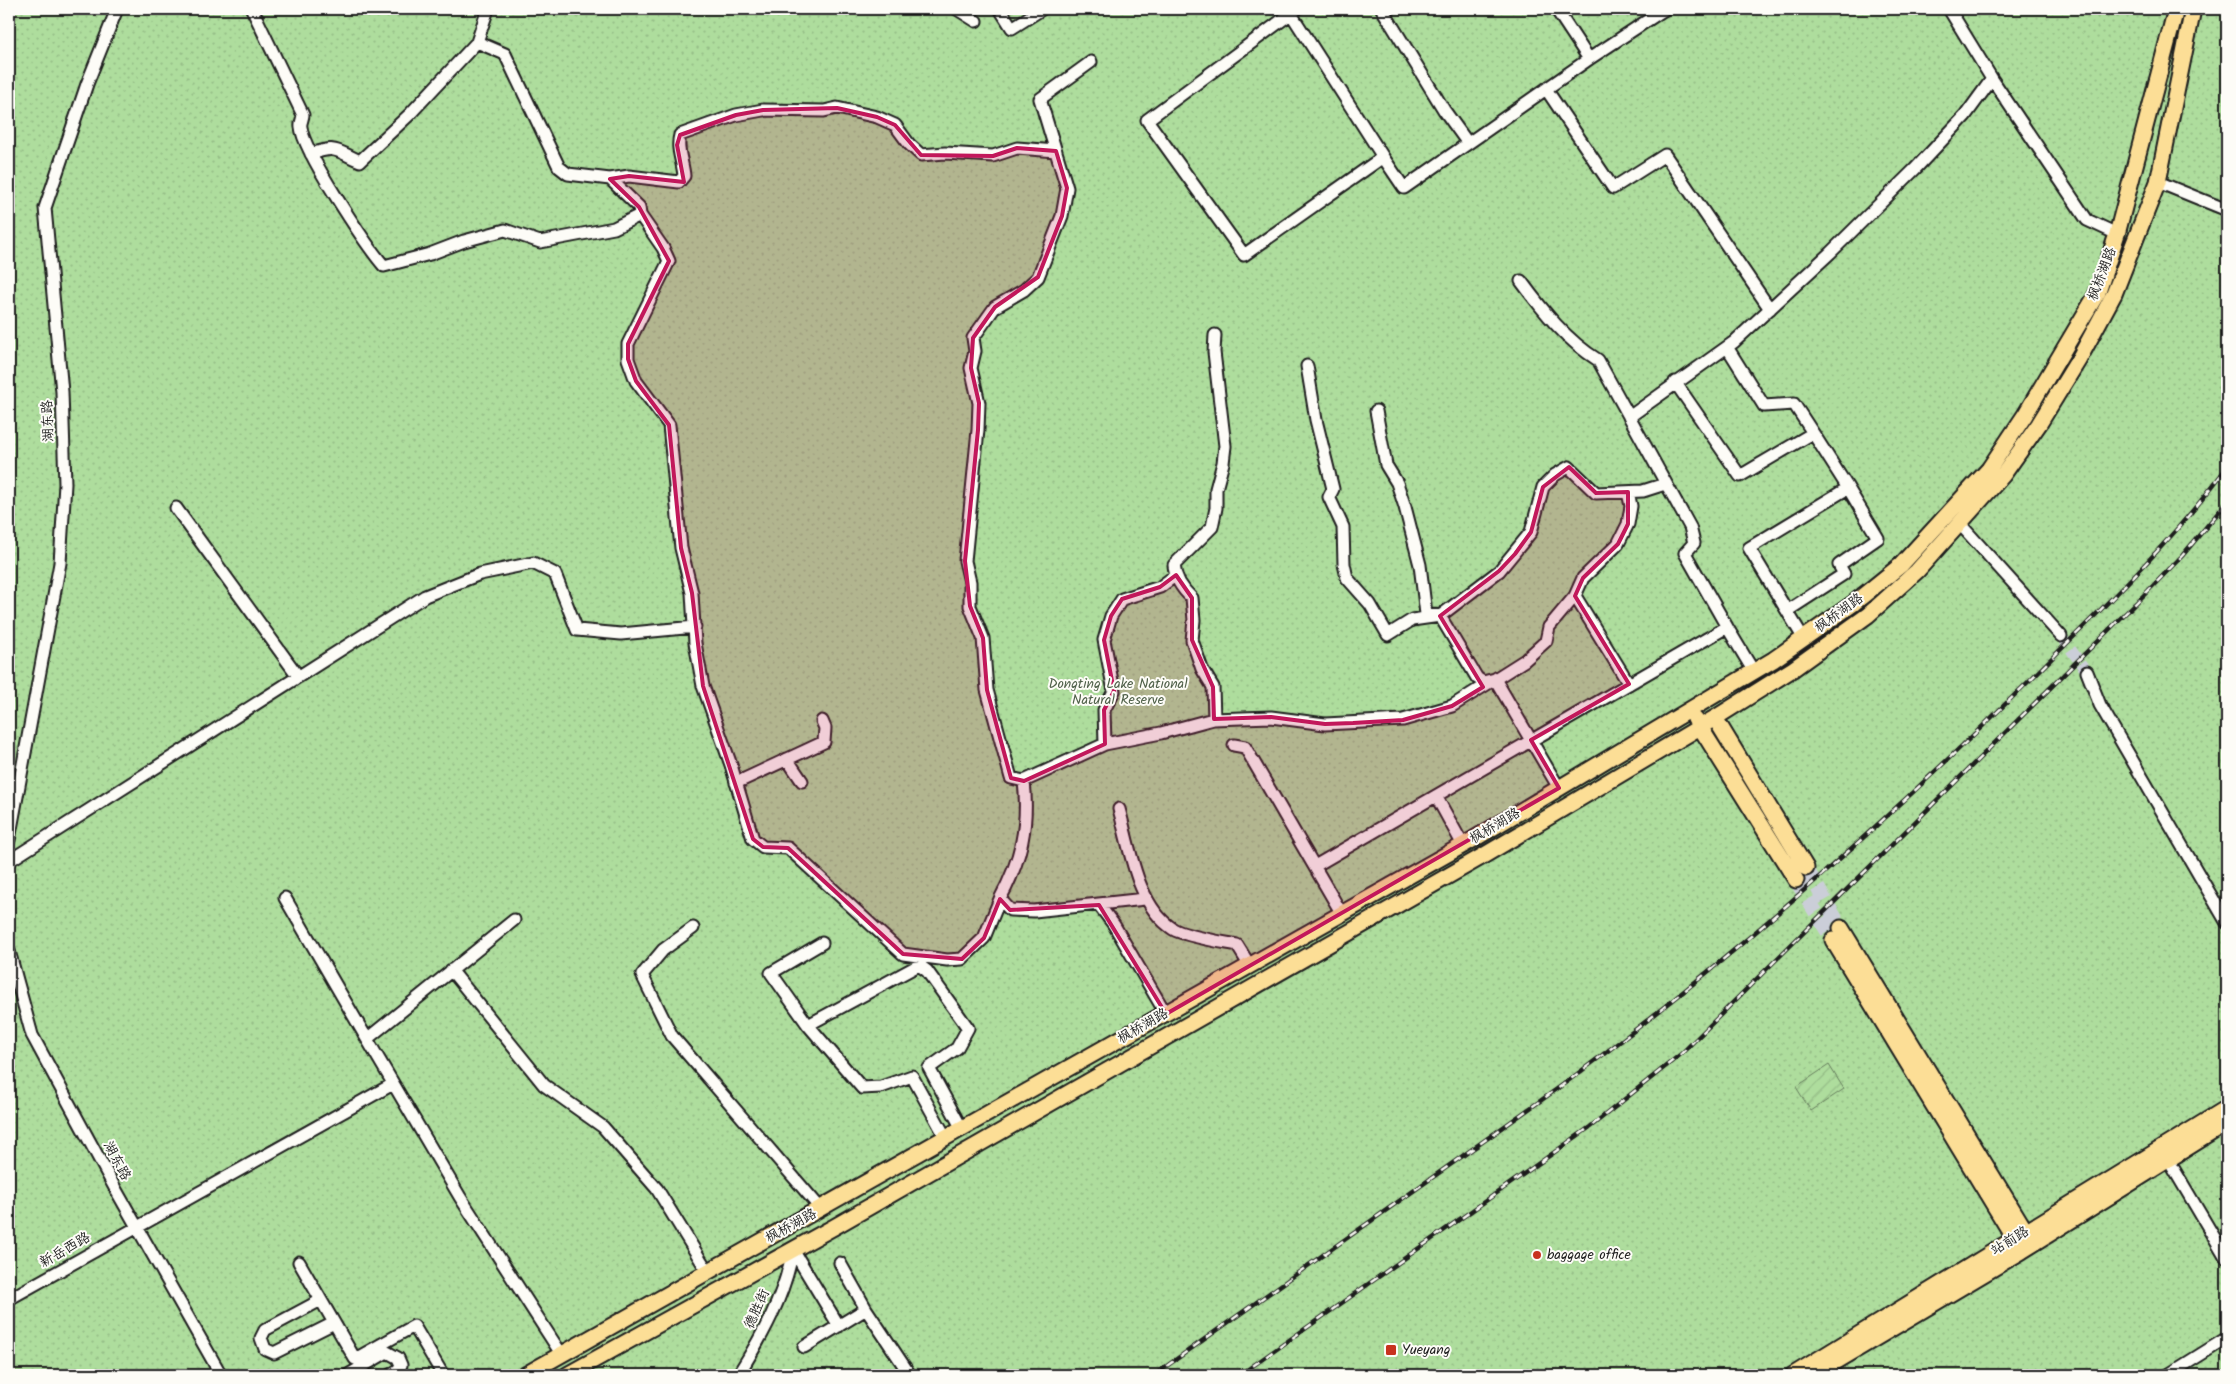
<svg xmlns="http://www.w3.org/2000/svg" width="2236" height="1384" font-family="Kalam,'LXGW WenKai TC',sans-serif">
<defs>
<pattern id="park-dots" width="8" height="8" patternUnits="userSpaceOnUse" patternTransform="scale(1.25)"><rect width="8" height="8" fill="#aedd9d"/><path d="M2 2h.1M6 6h.1" fill="none" stroke="#95bd87" stroke-width="1.8" stroke-linecap="round"/></pattern>
<pattern id="garden-furrows" width="10" height="10" patternUnits="userSpaceOnUse" patternTransform="scale(1.25)"><rect width="10" height="10" fill="#aedd9d"/><path d="M-1 1l2-2M0 10L10 0M9 11l2-2" fill="none" stroke="#95bd87"/></pattern>
</defs>
<rect width="100%" height="100%" fill="#eaeef9"/>
<filter id="ink" filterUnits="userSpaceOnUse"><feTurbulence type="fractalNoise" baseFrequency=".02" numOctaves="2"/><feDisplacementMap in="SourceGraphic" scale="10" xChannelSelector="R" yChannelSelector="G"/><feConvolveMatrix kernelMatrix="1 2 1 2 8 2 1 2 1" color-interpolation-filters="sRGB"/></filter>
<g filter="url(#ink)">
<!-- park -->
<path fill="url(#park-dots)" stroke="#657c5c" d="M9,9H2227V1375H9Z"/>
<!-- garden -->
<path fill="url(#garden-furrows)" stroke="#657c5c" d="M1829,1065L1844,1089L1811,1111L1796,1087Z"/>
<g fill="none" stroke-linecap="round" stroke-linejoin="round">
<!-- minor-tunnel -->
<path stroke="#cbced8" stroke-width="11" stroke-dasharray="11 5.5" stroke-linecap="butt" d="M2061,636L2087,672"/>
<!-- major-tunnel -->
<path stroke="#cbced8" stroke-width="15" stroke-dasharray="15 8" stroke-linecap="butt" d="M1806,868L1841,928
M1796,880L1833,940"/>
<!-- minor casing -->
<g stroke="#1c1c1c" stroke-width="15">
<path id="minor" d="M252,9L303,115C303,118 300,123 301,127C303,151 366,245 384,266L430,254L464,241L505,230L540,242L614,228L640,215L639,207L610,179L568,174L559,167L505,54L477,42L409,115L360,161C336,151 338,145 311,154
M957,9L976,21
M1000,9L1012,28L1042,9
M1288,9L1383,157
M1297,9L1147,120L1244,255L1383,157L1404,188L1589,59L1556,9
M1382,9L1444,110L1467,142
M1949,9L1992,79L2087,220L2117,234
M477,42L488,9
M1589,59L1665,9
M1091,62L1040,99L1067,188L1062,216L1038,277L1024,290L995,307L973,338L975,351L971,368L979,403L978,430L965,561L970,582V606L983,638L987,690L1011,778L1024,781C1029,826 1021,860 1000,899L1010,910L1034,911L1145,899
M1546,89L1613,188L1665,155L1770,309
M610,179L629,176L679,182L684,176C683,162 676,149 680,135L736,115L763,110L824,111L837,108L877,117L895,125L909,144L921,155L945,153L993,156L1017,148L1056,151
M2158,182L2227,210
M640,215L663,248L669,261L628,344V359L636,381L669,425L681,548L692,593L695,643L703,686L731,765L753,839L763,847L788,848L903,954L947,960L962,959L984,938L1000,899
M1521,281C1543,311 1566,340 1598,360L1690,527L1694,543L1685,553L1727,627
M1307,366L1316,420L1333,489L1329,497L1343,527L1344,564L1347,578L1370,604L1388,635L1412,620L1440,616L1499,571L1531,532L1543,487L1555,475L1569,467L1596,493L1643,491L1665,484
M1675,382L1740,476L1813,433L1794,404L1764,406L1727,347
M1376,411L1386,465L1397,483L1405,507L1420,565L1426,614L1440,616L1477,678L1483,682L1495,679L1525,660L1546,641L1549,627L1575,596
M1629,417L1734,342L1830,253L1915,169L1965,116L1992,79
M1628,492L1631,506L1628,524L1618,544L1583,578L1575,596L1629,684
M176,508L298,676
M1960,524L2061,636
M1787,611L1844,574L1839,565L1878,538L1848,488
M1804,639L1749,548L1848,488L1813,433
M2087,672L2100,705L2227,923
M1214,719L1213,687L1202,669L1192,640L1194,620L1192,598C1182,589 1175,579 1174,565L1212,527L1216,508V489L1223,463L1225,446L1214,352L1215,335
M1105,744L1104,710L1114,691L1104,640L1111,616L1122,599L1160,587L1176,575
M1234,745L1245,747L1342,914
M787,759L802,781
M1024,781L1105,744L1161,733L1213,719L1271,717L1325,724L1403,720L1452,706L1495,679L1559,788
M736,783L824,742L825,728L822,721
M1436,796L1463,845
M1119,809C1130,848 1137,906 1173,929C1184,936 1222,942 1237,945L1250,966
M9,840L60,563L65,484L62,392L45,208L87,84L117,9
M9,861L425,596L480,574L533,563L555,574L577,630L621,634L695,627
M1315,866L1727,627L1754,672
M285,898L367,1039
M1099,905L1114,925L1166,1014
M514,920L367,1039L460,1197L562,1355
M693,928L663,950L642,975L672,1036L821,1209
M9,951L32,1035L116,1190L221,1375
M451,970L544,1085L603,1127L657,1189L708,1272
M808,1025L771,973L822,943
M946,1138L912,1076L881,1087L862,1088L808,1025L919,965L927,971L968,1028L957,1048L929,1068L962,1129
M2169,1161L2227,1259
M793,1250L839,1326
M299,1262L355,1359L414,1326L443,1375
M9,1299L393,1084
M321,1300L265,1330L261,1338L265,1349L274,1353L334,1323
M866,1309L910,1375
M804,1347L866,1309L840,1263
M348,1375L387,1352L398,1358L401,1365L398,1370L390,1375
M738,1375C763,1335 784,1297 793,1250
M2168,1375L2227,1338"/>
</g>
<!-- major casing -->
<g stroke="#1c1c1c" stroke-width="19">
<path id="major" d="M1715,718L1806,868
M1695,719L1796,880
M1841,928L2031,1240
M1833,940L2019,1246
M1820,1371L2022,1251L2227,1123
M525,1375L1474,839L1773,660L1854,603L1901,565L1989,469L2025,415L2098,292L2117,234L2176,9
M567,1375L834,1227L1483,856L1715,718L1793,669L1868,615L1917,571L2003,475L2039,424L2079,359L2114,294L2158,182L2193,9
M1793,1375L2227,1108"/>
</g>
<!-- minor -->
<use href="#minor" stroke="#fdfcf7" stroke-width="11"/>
<!-- major -->
<use href="#major" stroke="#fcde96" stroke-width="15"/>
<!-- rail casing -->
<g stroke="#1c1c1c" stroke-width="4.5">
<path id="rail" d="M1154,1375L1557,1089C1726,965 1881,827 2030,680C2098,612 2170,545 2227,467
M1240,1375L1590,1127L1681,1054L2147,592L2182,556L2227,502"/>
</g>
<!-- rail -->
<use href="#rail" stroke="#fdfcf7" stroke-width="2.5" stroke-dasharray="8" stroke-linecap="butt"/>
</g>
</g>
<!-- marked area -->
<path fill="#c2185b" fill-opacity="0.2" stroke="#c2185b" stroke-width="4" stroke-linejoin="round" d="M837,108L877,117L895,125L921,155L993,156L1017,148L1056,151L1067,188L1062,216L1038,277L995,307L973,338L971,368L979,403L978,430L965,561L970,606L983,638L987,690L1011,778L1024,781L1105,744L1104,710L1114,691L1104,640L1111,616L1122,599L1160,587L1176,575L1192,598V640L1213,687L1214,719L1271,717L1325,724L1353,723L1403,720L1452,706L1483,687L1440,616L1499,571L1515,554L1531,532L1543,487L1569,467L1596,493L1628,492V524L1618,544L1583,578L1575,596L1629,684L1531,740L1559,788L1166,1014L1099,905L1010,910L1000,899L984,938L962,959L903,954L788,848L763,847L753,839L703,686L692,593L681,548L669,425L636,381L628,359V344L669,261L639,207L610,179L629,176L684,182L677,145L680,135L736,115L763,110Z"/>
<!-- markers -->
<g fill="#c8321e" stroke="#fdfcf7" stroke-width="2">
<circle cx="1537" cy="1255" r="5"/>
<rect x="1385" y="1344" width="12" height="12" rx="2.5"/>
</g>
<g text-anchor="middle" dominant-baseline="central" stroke-width="4" stroke-linejoin="round" paint-order="stroke">
<!-- street labels -->
<g font-size="14" fill="#1c1c1c" stroke="#fdfcf7">
<text transform="translate(2102 274) rotate(-69)">枫桥湖路</text>
<text transform="translate(48 421) rotate(-92)">湖东路</text>
<text transform="translate(1839 613) rotate(-36)">枫桥湖路</text>
<text transform="translate(1495 826) rotate(-31)">枫桥湖路</text>
<text transform="translate(1143 1026) rotate(-30)">枫桥湖路</text>
<text transform="translate(117 1161) rotate(62)">湖东路</text>
<text transform="translate(791 1226) rotate(-29)">枫桥湖路</text>
<text transform="translate(2010 1241) rotate(-32)">站前路</text>
<text transform="translate(65 1250) rotate(-30)">新岳西路</text>
<text transform="translate(757 1309) rotate(-66)">德胜街</text>
</g>
<!-- park labels -->
<g font-size="14" fill="#4f6049" stroke="#fdfcf7">
<text x="1118" y="684">Dongting Lake National<tspan x="1118" dy="16">Natural Reserve</tspan></text>
</g>
<!-- poi labels -->
<g font-size="14" fill="#1c1c1c" stroke="#fdfcf7" text-anchor="start">
<text x="1547" y="1255">baggage office</text>
<text x="1402" y="1350">Yueyang</text>
</g>
</g>
<!-- margin -->
<rect width="2236" height="1384" fill="none" stroke="#fdfcf7" stroke-width="30"/>
<rect x="15" y="15" width="2206" height="1354" fill="none" stroke="#1c1c1c" stroke-width="2" filter="url(#ink)"/>
</svg>
